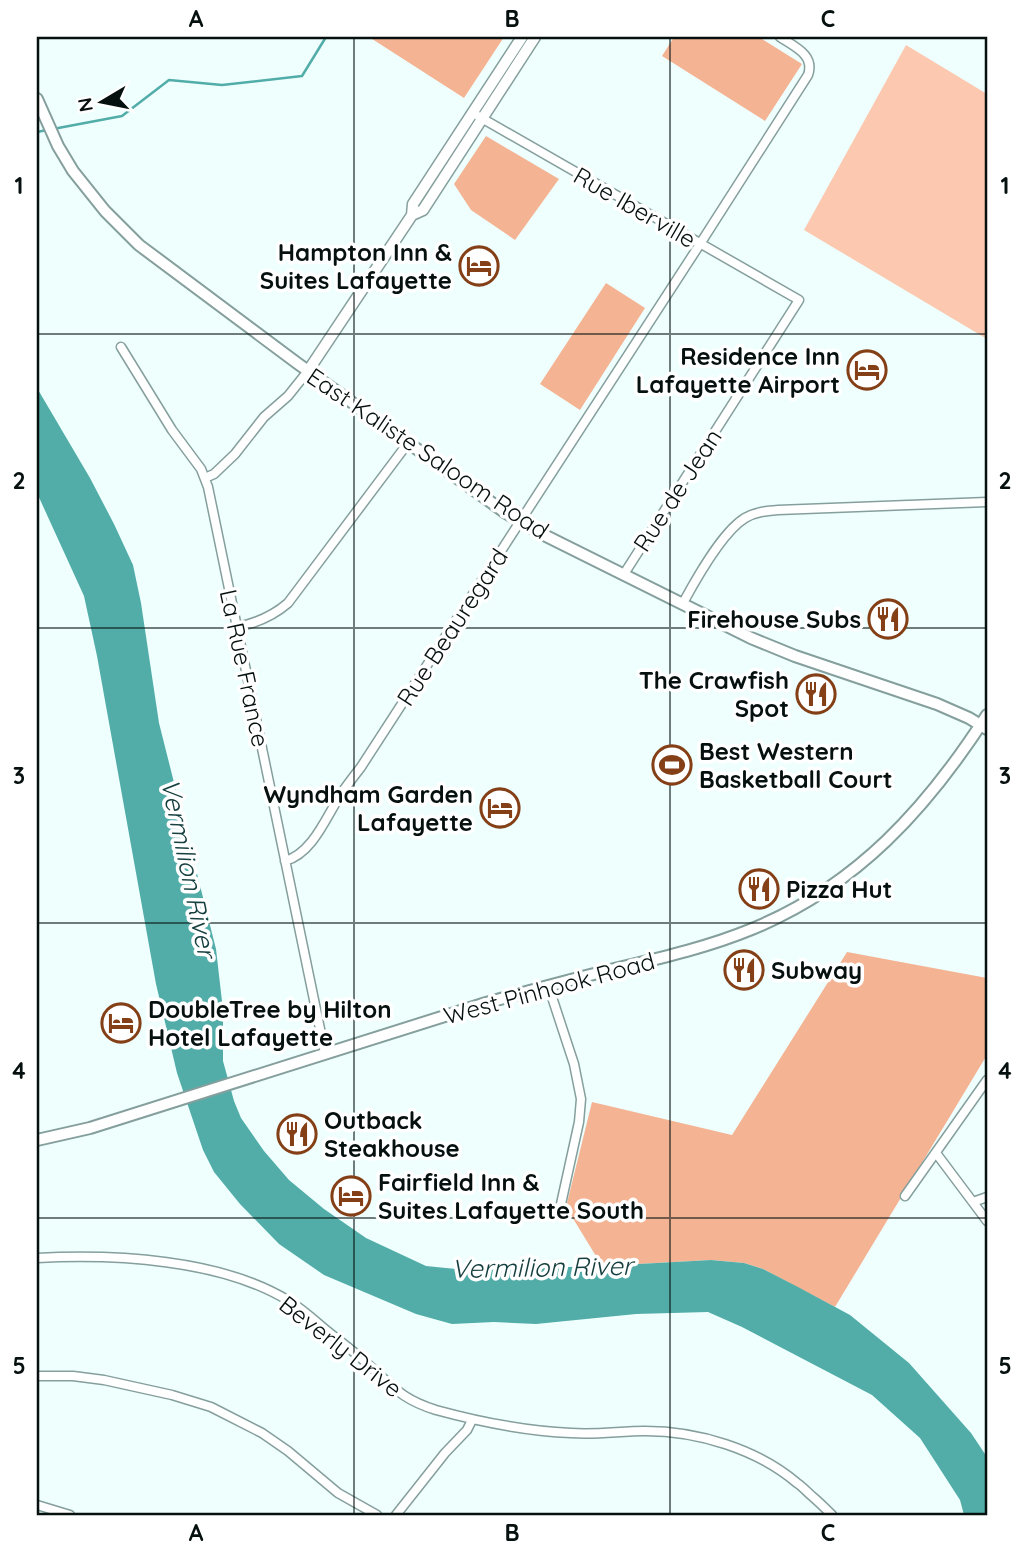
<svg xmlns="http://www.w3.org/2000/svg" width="1024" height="1552" font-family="Quicksand,sans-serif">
<rect width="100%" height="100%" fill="#eefffe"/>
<!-- green -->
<path fill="#fcc9b0" d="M906,45L987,94V339L804,230Z
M673,751L684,758L671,778L660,771Z"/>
<!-- forest -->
<path fill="#f4b494" d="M369,37H504L464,98Z
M674,37H759L802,64L765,121L662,56Z
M486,136L559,179L515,240L471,210L454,184Z
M606,283L645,308L580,410L540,384Z
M847,952L987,978V1055L835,1307L763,1269L744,1263L711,1260L602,1266L566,1207L592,1102L732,1135Z"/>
<!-- water -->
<path fill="#52ada9" d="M37,388L90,478L114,524L133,565L141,603L159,723L216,949L223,1010V1061L234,1101L241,1118L264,1151L289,1180L324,1209L366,1238L426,1266L466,1270L602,1266L711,1260L744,1263L763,1269L798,1287L850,1315L909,1363L971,1433L987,1457V1515H964L960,1500L920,1438L872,1395L742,1327L708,1312L636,1314L536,1324L494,1322L452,1324L416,1314L324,1275L279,1244L240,1204L214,1172L203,1150L177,1073L156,984L97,656L84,596L37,493Z"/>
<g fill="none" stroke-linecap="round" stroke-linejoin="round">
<!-- stream -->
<path stroke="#52ada9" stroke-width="2.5" d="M53,129L122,116L169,80L222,85L302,76L326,37
M37,132L47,130"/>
<!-- minor casing -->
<g stroke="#859f9d" stroke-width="11">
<path id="minor" d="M478,116L799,300L624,574
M121,347L172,430L201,469L208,487L325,1053
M205,478L214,474L235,454L264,417L288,396L308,371
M683,603C696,579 722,532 745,518C755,512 766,511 778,510L987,502
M237,627C257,623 273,616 288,603L408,443
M285,861C313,853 326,817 341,794C347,785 354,776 361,767L700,244L808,75C815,55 795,47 780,37
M548,985L574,1064L581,1099L579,1122L559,1213
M936,1153L987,1221
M905,1196L987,1080
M973,1202L987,1197
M37,1258C114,1254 221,1259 289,1301C302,1309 314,1320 326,1330C341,1342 357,1354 371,1367C395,1389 404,1400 436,1410C480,1422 526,1431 571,1433C596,1435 621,1431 645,1431C698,1431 757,1449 797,1483C803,1487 808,1493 813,1497C820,1503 826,1509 832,1515
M37,1376H73L104,1380L172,1395L211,1407L262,1433L288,1451L338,1493L377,1515
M37,1505L70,1515
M396,1515L445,1453L467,1430L472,1420"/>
</g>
<!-- tertiary casing -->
<g stroke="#859f9d" stroke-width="13">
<path id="tertiary" d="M412,215L423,210L535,37
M308,371L412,215L413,204L522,37"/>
</g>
<!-- secondary casing -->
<g stroke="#859f9d" stroke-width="14">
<path id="secondary" d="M37,99L58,146L73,171L105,211L139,245L297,363L506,513L542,534L751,638L795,656L937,704L969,718L987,729
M37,1140L90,1128L486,1003C522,993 558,983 594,974C647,961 701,950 752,929C857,886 927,808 987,715"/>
</g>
<!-- minor -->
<use href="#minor" stroke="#fff" stroke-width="8"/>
<!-- tertiary -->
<use href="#tertiary" stroke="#fff" stroke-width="10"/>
<!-- secondary -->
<use href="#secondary" stroke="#fff" stroke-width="10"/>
</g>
<!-- grid -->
<path fill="none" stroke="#06100f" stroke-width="2" stroke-opacity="0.55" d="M354,37V1515M670,37V1515M37,334H987M37,628H987M37,923H987M37,1218H987"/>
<!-- icons -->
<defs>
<g id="hotel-ring" transform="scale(2.0125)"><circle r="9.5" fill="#fff" stroke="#843f16" stroke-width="1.5"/><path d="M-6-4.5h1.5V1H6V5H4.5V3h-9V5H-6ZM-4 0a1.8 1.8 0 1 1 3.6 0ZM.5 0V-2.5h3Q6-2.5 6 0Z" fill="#843f16"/></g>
<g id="restaurant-ring" transform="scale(2.0125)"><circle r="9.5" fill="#fff" stroke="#843f16" stroke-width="1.5"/><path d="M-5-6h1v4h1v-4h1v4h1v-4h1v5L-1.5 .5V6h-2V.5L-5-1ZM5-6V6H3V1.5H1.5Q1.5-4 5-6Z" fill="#843f16"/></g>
<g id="stadium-ring" transform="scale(2.0125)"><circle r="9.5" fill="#fff" stroke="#843f16" stroke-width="1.5"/><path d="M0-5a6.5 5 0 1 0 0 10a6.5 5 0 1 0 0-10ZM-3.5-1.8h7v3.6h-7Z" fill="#843f16"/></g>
</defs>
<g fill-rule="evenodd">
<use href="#hotel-ring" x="479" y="266"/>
<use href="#hotel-ring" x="867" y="370"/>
<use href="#restaurant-ring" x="888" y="619"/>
<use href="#restaurant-ring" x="816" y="694"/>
<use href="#stadium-ring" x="672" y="765"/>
<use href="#hotel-ring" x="500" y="808"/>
<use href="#restaurant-ring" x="759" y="889"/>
<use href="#restaurant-ring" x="744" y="970"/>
<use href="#hotel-ring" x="121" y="1023"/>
<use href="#restaurant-ring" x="297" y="1134"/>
<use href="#hotel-ring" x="351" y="1196"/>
</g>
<g text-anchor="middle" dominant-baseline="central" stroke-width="7" stroke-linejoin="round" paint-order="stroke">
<!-- street labels -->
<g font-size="24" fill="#06100f" stroke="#fff">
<text transform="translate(635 207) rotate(30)">Rue Iberville</text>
<text transform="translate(428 453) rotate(34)">East Kaliste Saloom Road</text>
<text transform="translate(677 490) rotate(-57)">Rue de Jean</text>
<text transform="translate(452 627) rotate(-57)">Rue Beauregard</text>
<text transform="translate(245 668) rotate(78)">La Rue France</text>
<text transform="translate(549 988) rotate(-15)">West Pinhook Road</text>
<text transform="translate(341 1346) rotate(38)">Beverly Drive</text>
</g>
<!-- poi labels -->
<g font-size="24" font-weight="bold" fill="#06100f" stroke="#fff" text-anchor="start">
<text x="452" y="252" text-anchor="end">Hampton Inn &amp;<tspan x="452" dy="28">Suites Lafayette</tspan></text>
<text x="840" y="356" text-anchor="end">Residence Inn<tspan x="840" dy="28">Lafayette Airport</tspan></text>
<text x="861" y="619" text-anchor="end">Firehouse Subs</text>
<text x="789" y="680" text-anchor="end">The Crawfish<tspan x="789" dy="28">Spot</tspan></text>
<text x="699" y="751">Best Western<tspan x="699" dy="28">Basketball Court</tspan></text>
<text x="473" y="794" text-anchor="end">Wyndham Garden<tspan x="473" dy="28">Lafayette</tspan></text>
<text x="786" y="889">Pizza Hut</text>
<text x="771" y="970">Subway</text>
<text x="148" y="1009">DoubleTree by Hilton<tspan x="148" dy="28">Hotel Lafayette</tspan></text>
<text x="324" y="1120">Outback<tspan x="324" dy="28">Steakhouse</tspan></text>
<text x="378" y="1182">Fairfield Inn &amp;<tspan x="378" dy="28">Suites Lafayette South</tspan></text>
</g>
<!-- water labels -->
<g font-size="26" font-style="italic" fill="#16403f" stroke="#fff">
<text transform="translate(189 868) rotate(78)">Vermilion River</text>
<text transform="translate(542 1267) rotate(-1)">Vermilion River</text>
</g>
</g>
<!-- border -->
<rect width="1024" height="1552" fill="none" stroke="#ffffff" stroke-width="77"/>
<!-- north arrow -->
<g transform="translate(102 102) rotate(260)" stroke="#ffffff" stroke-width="5" paint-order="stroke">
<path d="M0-5L12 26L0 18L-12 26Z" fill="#06100f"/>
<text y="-10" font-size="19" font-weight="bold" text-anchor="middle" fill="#06100f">N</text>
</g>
<rect x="38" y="38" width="948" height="1476" fill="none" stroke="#06100f" stroke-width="2.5"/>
<g font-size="23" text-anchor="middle" font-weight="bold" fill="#06100f">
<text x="196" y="27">A</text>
<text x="512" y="27">B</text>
<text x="828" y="27">C</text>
<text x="19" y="194">1</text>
<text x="1005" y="194">1</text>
<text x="19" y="489">2</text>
<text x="1005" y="489">2</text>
<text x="19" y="784">3</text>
<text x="1005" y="784">3</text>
<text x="19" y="1079">4</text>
<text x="1005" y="1079">4</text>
<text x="19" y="1374">5</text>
<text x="1005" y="1374">5</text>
<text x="196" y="1541">A</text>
<text x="512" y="1541">B</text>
<text x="828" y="1541">C</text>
</g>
</svg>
